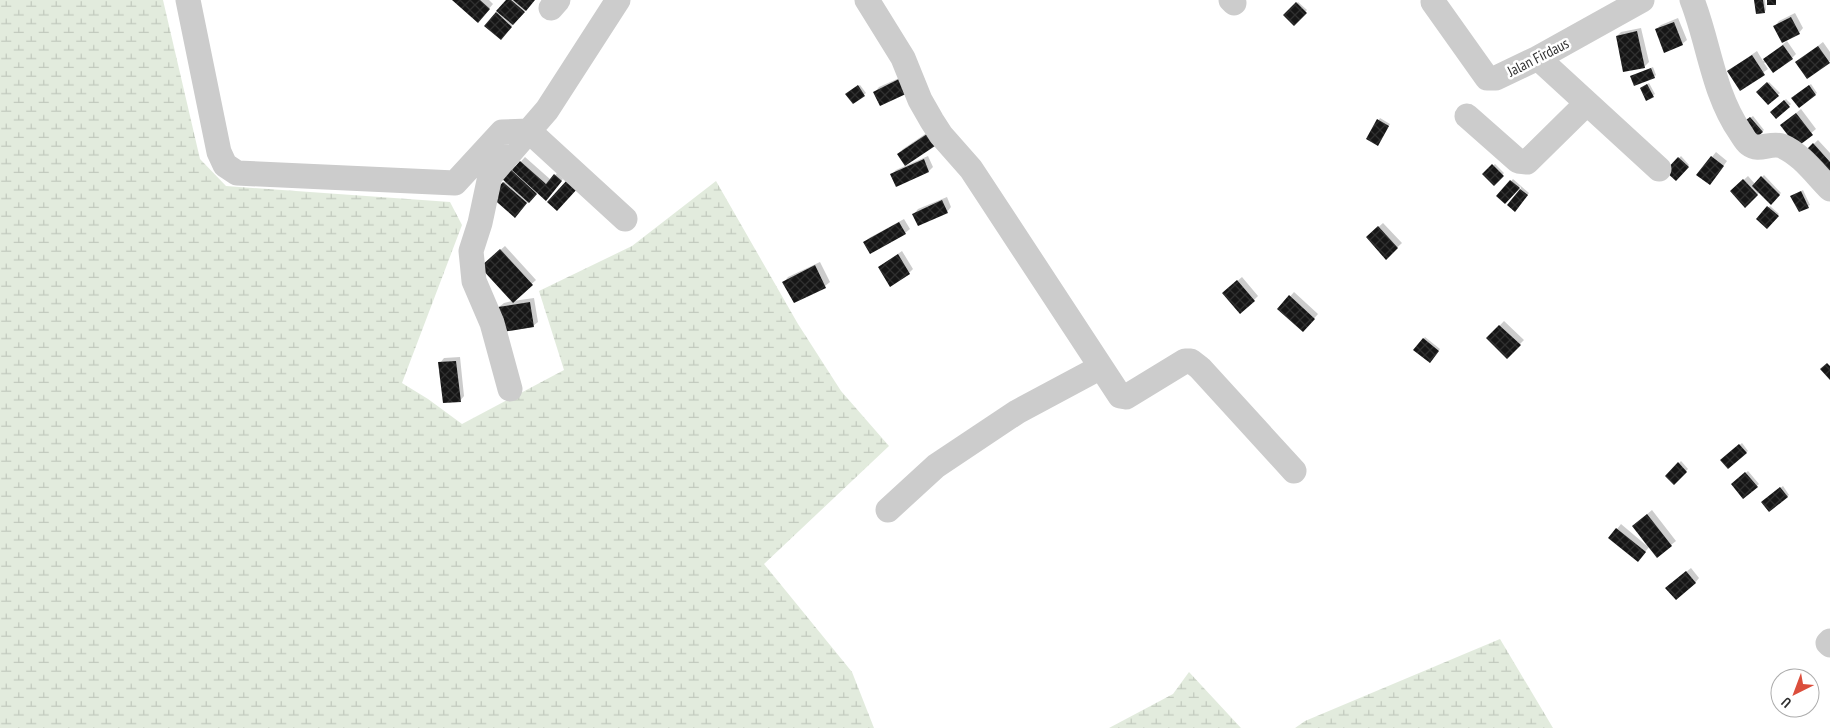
<svg xmlns="http://www.w3.org/2000/svg" width="1830" height="728" font-family="'PT Sans Narrow',sans-serif">
<defs>
<pattern id="wetland-marsh" width="20" height="14" patternUnits="userSpaceOnUse" patternTransform="scale(1.25)"><rect width="20" height="14" fill="#e2ebdd"/><path d="M1 5h8M5 5V1M11 12h8M15 12V8" fill="none" stroke="#c2cabe"/></pattern>
<pattern id="building-cross-hatch" width="8" height="8" patternUnits="userSpaceOnUse" patternTransform="scale(1.25)"><rect width="8" height="8" fill="#161616"/><path d="M0 0l8 8M0 8l8-8" fill="none" stroke="#303030"/></pattern>
</defs>
<rect width="100%" height="100%" fill="#fff"/>
<!-- wetland -->
<path fill="url(#wetland-marsh)" d="M0,0H163L200,159L226,186L450,202L462,225L402,383L428,399L462,424L564,370L539,291L632,246L716,181L798,324L841,391L889,446L764,564L852,672L874,728H0Z
M1500,639L1553,728H1295L1305,721Z
M1189,672L1241,728H1109L1173,694Z"/>
<!-- shadow -->
<path fill="#0003" d="M454,0H489L493,4L482,17Z
M508,0H534L505,34L486,26Z
M1755,0H1765L1766,10L1764,12Z
M1298,2L1307,10L1294,24L1285,15Z
M1795,13L1803,28L1799,33L1775,26L1779,21Z
M1678,18L1687,40L1682,44L1656,29L1661,25Z
M1641,28L1649,62L1644,67L1617,36L1621,32Z
M1787,41L1796,54L1792,58L1766,62L1764,63L1768,69L1740,89L1728,71L1757,51L1763,61Z
M1823,42L1830,52V61L1807,77L1797,62Z
M1653,67L1656,75L1654,77L1631,76Z
M906,75L907,92H875L879,87Z
M1769,82L1780,93L1768,103L1758,92Z
M1649,83L1655,94L1647,99L1643,87Z
M1811,84L1817,93L1799,106L1794,96Z
M860,85L866,93L853,103L849,92Z
M1786,99L1791,104L1777,117L1772,112Z
M1801,109L1816,129L1797,145L1786,121Z
M1753,116L1764,130L1751,140L1742,124Z
M1380,118L1390,124L1379,142L1367,138Z
M934,128L941,139L898,154L903,149Z
M1818,140L1830,153V169L1803,154Z
M1716,152L1727,161L1714,179L1712,157Z
M928,156L933,167L929,171L896,185L892,174L896,170Z
M1681,156L1689,165L1676,179L1667,171Z
M525,157L551,180L557,173L563,179L547,198V185L546,183L519,212L492,196L506,180L514,165L516,167Z
M1495,164L1504,173L1494,184L1484,174Z
M1764,175L1781,193L1771,203L1760,192L1745,206L1732,191L1748,176L1755,184Z
M1513,179L1529,193L1517,209L1509,205L1521,188L1520,186L1505,202L1498,196Z
M1803,190L1810,205L1808,206L1792,196Z
M947,197L951,207L947,212L914,214L918,209Z
M1770,206L1779,214L1767,227L1758,219Z
M904,219L910,229L905,233L865,242L869,238Z
M1383,223L1402,243L1386,258L1372,233Z
M505,246L536,280L513,301L534,298L538,322L533,326L499,307L504,303L512,301L481,267Z
M902,251L913,269L909,273L879,267Z
M820,262L830,282L825,286L794,302L784,282L788,277Z
M1242,277L1258,296L1254,300L1228,289Z
M1294,292L1318,314L1303,331L1279,309Z
M1504,321L1524,340L1507,357L1488,338Z
M1425,337L1440,349L1430,361L1415,349Z
M460,357L464,396L460,401L440,363L444,358Z
M1742,443L1748,451L1728,467L1722,460Z
M1681,461L1688,469L1674,483L1667,476Z
M1748,471L1759,484L1743,497L1732,484Z
M1783,486L1789,495L1770,511L1763,502Z
M1652,510L1676,541L1671,545L1649,547L1642,556L1610,538L1621,524L1647,546L1633,526Z
M1691,568L1699,578L1695,583L1671,584Z"/>
<!-- building -->
<path fill="url(#building-cross-hatch)" d="M452,0H480L490,9L478,23Z
M506,0H511L525,12L513,25L496,11Z
M513,0H535L526,11Z
M1754,0H1763L1765,13L1756,14Z
M1767,0H1776V5H1767Z
M1296,2L1307,13L1294,26L1283,15Z
M496,12L512,27L501,40L484,26Z
M1791,17L1800,34L1782,43L1773,26Z
M1674,22L1683,45L1664,53L1655,29Z
M1637,31L1645,68L1623,72L1616,36Z
M1783,45L1793,59L1773,73L1763,59Z
M1818,46L1830,63L1807,79L1795,62Z
M1752,55L1765,75L1740,91L1727,71Z
M1651,68L1655,78L1634,86L1630,76Z
M901,78L908,93L880,106L873,92Z
M1767,82L1779,96L1768,105L1756,92Z
M1647,84L1654,97L1646,101L1640,88Z
M858,85L865,96L853,104L845,94Z
M1809,85L1816,95L1799,108L1791,98Z
M1784,100L1790,107L1776,119L1770,112Z
M1796,113L1813,135L1797,147L1780,125Z
M1750,117L1763,132L1751,142L1738,126Z
M1377,119L1389,126L1378,146L1366,139Z
M930,132L938,144L905,166L897,154Z
M1813,143L1830,162V171L1802,154Z
M1711,156L1724,166L1710,185L1696,175Z
M1678,157L1689,167L1676,181L1665,171Z
M924,159L929,172L896,187L890,174Z
M520,161L546,184L554,174L562,181L546,201L512,170Z
M1492,164L1504,176L1494,186L1482,174Z
M509,168L537,194L529,203L500,177Z
M1761,176L1780,195L1771,205L1752,186Z
M568,179L578,188L557,211L547,202Z
M1743,179L1758,195L1745,208L1730,191Z
M1510,180L1520,188L1505,204L1496,196Z
M503,182L527,203L515,218L490,196Z
M1520,189L1528,195L1515,212L1507,205Z
M1801,191L1809,208L1799,212L1790,196Z
M942,200L948,213L918,226L912,214Z
M1767,206L1779,216L1767,229L1756,219Z
M899,222L906,234L870,254L863,242Z
M1378,226L1398,248L1386,260L1366,237Z
M500,249L533,285L513,303L480,267Z
M898,254L910,274L890,287L878,267Z
M815,265L826,288L794,303L782,282Z
M1237,280L1255,301L1240,314L1222,293Z
M1289,295L1315,319L1303,332L1277,309Z
M530,302L534,327L503,332L498,307Z
M1499,325L1521,345L1507,359L1486,338Z
M1423,338L1439,351L1430,363L1413,350Z
M456,361L461,402L443,403L438,362Z
M1827,363L1830,366V380L1820,369Z
M1739,444L1747,453L1728,469L1720,460Z
M1678,462L1687,472L1674,485L1665,476Z
M1745,472L1758,487L1743,499L1731,484Z
M1780,487L1788,497L1769,512L1761,502Z
M1647,514L1672,546L1657,558L1632,526Z
M1616,528L1646,552L1638,562L1608,538Z
M1686,571L1696,583L1676,600L1665,588Z"/>
<g fill="none" stroke-linecap="round" stroke-linejoin="round">
<!-- minor -->
<path stroke="#ccc" stroke-width="25" d="M188,0L219,152L225,165L237,173L455,183L502,132L529,131L625,219
M867,0L903,58L920,100L932,121L941,135L971,169L1101,367L1017,412L936,466L888,510
M1231,0L1234,3
M1692,0C1709,43 1713,93 1740,132C1743,136 1745,141 1749,144C1759,152 1770,142 1782,146C1801,154 1816,175 1830,189
M1433,2L1487,78H1496L1538,58L1642,0
M551,8L558,0
M1538,58L1659,169
M1467,116L1518,161L1527,162L1587,103
M1101,367L1120,396L1126,397L1185,361H1191L1200,368L1294,471
M510,389L492,323L474,281L471,251L480,223L490,176L547,110L618,0
M1830,641L1828,643L1830,645"/>
</g>
<g text-anchor="middle" dominant-baseline="central" stroke-width="5" stroke-linejoin="round" paint-order="stroke">
<!-- street labels -->
<g font-size="15" fill="#2f2f2f" stroke="#fff">
<text transform="translate(1538 57) rotate(-27)">Jalan Firdaus</text>
</g>
</g>
<!-- north arrow -->
<g transform="translate(1795 693) rotate(222)"><circle r="24" fill="#ffffff" stroke="#acacac"/>
<path d="M0-4L9 19L0 12L-9 19Z" fill="#db4e3c"/>
<text y="-8" font-size="14" font-weight="bold" text-anchor="middle" fill="#2f2f2f">U</text>
</g>
</svg>
